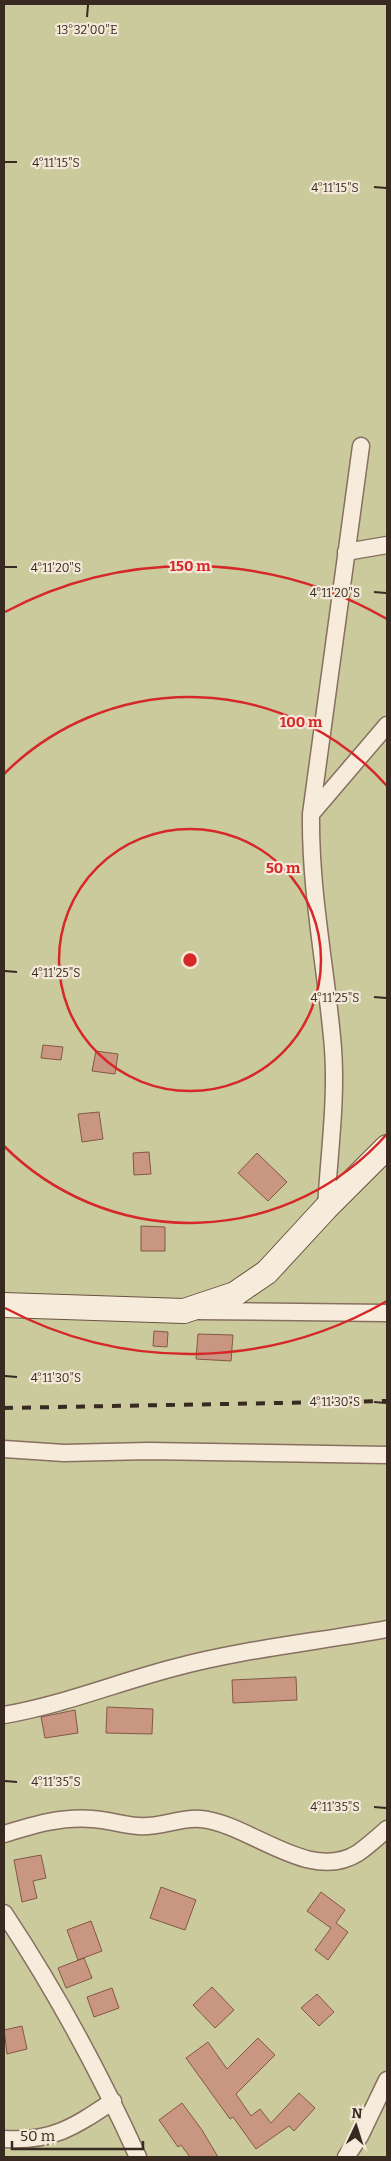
<svg xmlns="http://www.w3.org/2000/svg" width="391" height="2161" font-family="Bitter,serif">
<rect width="100%" height="100%" fill="#ecddc9"/>
<!-- green -->
<path fill="#caca9d" d="M4,4H387V2157H4Z"/>
<!-- building -->
<path fill="#c89681" stroke="#855746" d="M43,1045L63,1047L61,1060L41,1058Z
M96,1051L118,1054L115,1074L92,1071Z
M99,1112L103,1139L82,1142L78,1114Z
M149,1152L151,1174L134,1175L133,1153Z
M257,1153L287,1182L268,1201L238,1173Z
M141,1226L165,1227V1251H141Z
M154,1331L168,1332L167,1347L153,1346Z
M198,1334L233,1335L231,1361L196,1359Z
M296,1677L297,1700L233,1703L232,1680Z
M107,1707L153,1709L152,1734L106,1733Z
M75,1710L78,1733L45,1738L41,1717Z
M41,1855L46,1878L33,1881L37,1898L22,1902L14,1860Z
M161,1887L196,1900L185,1930L150,1918Z
M321,1892L345,1910L336,1923L348,1932L328,1960L315,1950L331,1928L307,1911Z
M91,1921L102,1951L78,1960L67,1930Z
M84,1958L92,1978L66,1988L58,1968Z
M212,1987L234,2010L215,2028L193,2005Z
M112,1988L119,2008L94,2017L87,1997Z
M317,1994L334,2012L319,2026L301,2008Z
M22,2026L27,2049L7,2054L4,2030Z
M258,2038L275,2055L236,2094L251,2116L260,2109L271,2123L299,2093L315,2108L294,2131L289,2126L256,2149L233,2117L230,2119L186,2058L208,2042L227,2069Z
M182,2103L202,2130L218,2157H190L181,2145L178,2147L159,2120Z"/>
<g fill="none" stroke-linecap="round" stroke-linejoin="round">
<!-- street casing -->
<g stroke="#886f5f" stroke-width="19">
<path id="street" d="M346,552L387,545
M311,814L387,725
M326,1208C329,1152 338,1094 332,1037C325,962 310,890 311,814L361,446
M199,1311L387,1313
M4,1449L64,1453L148,1451L387,1455
M4,1715C62,1705 116,1683 173,1668C243,1649 316,1642 387,1629
M4,1834C33,1825 62,1816 93,1819C108,1820 123,1825 138,1826C160,1828 180,1817 201,1819C251,1824 309,1884 358,1853C368,1846 378,1837 387,1829
M4,1913C55,1990 100,2073 138,2157
M4,2139C52,2142 74,2127 113,2101
M346,2157L360,2136L387,2080"/>
</g>
<!-- secondary casing -->
<g stroke="#6a5142" stroke-width="26">
<path id="secondary" d="M4,1305L184,1311L235,1294L267,1272L326,1208L387,1147"/>
</g>
<!-- street -->
<use href="#street" stroke="#f7ecdc" stroke-width="16"/>
<!-- secondary -->
<use href="#secondary" stroke="#f7ecdc" stroke-width="24"/>
<!-- rail -->
<path stroke="#392a21" stroke-width="4" stroke-dasharray="9 9" stroke-linecap="butt" d="M4,1408L387,1401"/>
</g>
<!-- ticks -->
<path fill="none" stroke="#392a21" stroke-width="2" d="M87,17L88,5M5,162H17M374,187L386,188M5,567H17M374,592L386,593M5,971L17,972M374,997L386,998M5,1376L17,1377M374,1402L386,1403M5,1781L17,1782M374,1807L386,1808"/>
<!-- distance rings -->
<g fill="none" stroke="#d62828" stroke-width="2.5">
<circle cx="190" cy="960" r="131"/>
<path d="M387 1134A263 263 0 0 1 4 1146M4 774A263 263 0 0 1 387 786"/>
<path d="M387 1301A394 394 0 0 1 5 1308M5 612A394 394 0 0 1 387 619"/>
</g>
<g font-size="12" text-anchor="middle" fill="#392a21" stroke="#f4e9d8" stroke-width="4.5" stroke-linejoin="round" paint-order="stroke">
<text x="87" y="34">13°32'00"E</text>
<text x="56" y="167">4°11'15"S</text>
<text x="335" y="192">4°11'15"S</text>
<text x="56" y="572">4°11'20"S</text>
<text x="335" y="597">4°11'20"S</text>
<text x="56" y="977">4°11'25"S</text>
<text x="335" y="1002">4°11'25"S</text>
<text x="56" y="1382">4°11'30"S</text>
<text x="335" y="1406">4°11'30"S</text>
<text x="56" y="1786">4°11'35"S</text>
<text x="335" y="1811">4°11'35"S</text>
</g>
<circle cx="190" cy="960" r="8" fill="#d62828" stroke="#f4e9d8" stroke-width="2.5"/>
<g font-size="15" text-anchor="middle" font-weight="bold" fill="#d62828" stroke="#f4e9d8" stroke-width="4.5" stroke-linejoin="round" paint-order="stroke">
<text x="190" y="571">150 m</text>
<text x="301" y="727">100 m</text>
<text x="283" y="873">50 m</text>
</g>
<!-- border -->
<rect width="391" height="2161" fill="none" stroke="#392a21" stroke-width="10"/>
<!-- north arrow -->
<g transform="translate(356 2126) rotate(4)" stroke="#f4e9d8" stroke-width="4" paint-order="stroke">
<path d="M0-4L9 19L0 12L-9 19Z" fill="#392a21"/>
<text y="-8" font-size="14" font-weight="bold" text-anchor="middle" fill="#392a21">N</text>
</g>
<!-- scale -->
<path d="M12 2141v8h131v-8" fill="none" stroke="#392a21" stroke-width="2.5"/>
<text x="20" y="2141" font-size="15" fill="#392a21" stroke="#f4e9d8" stroke-width="4" paint-order="stroke">50 m</text>
</svg>
